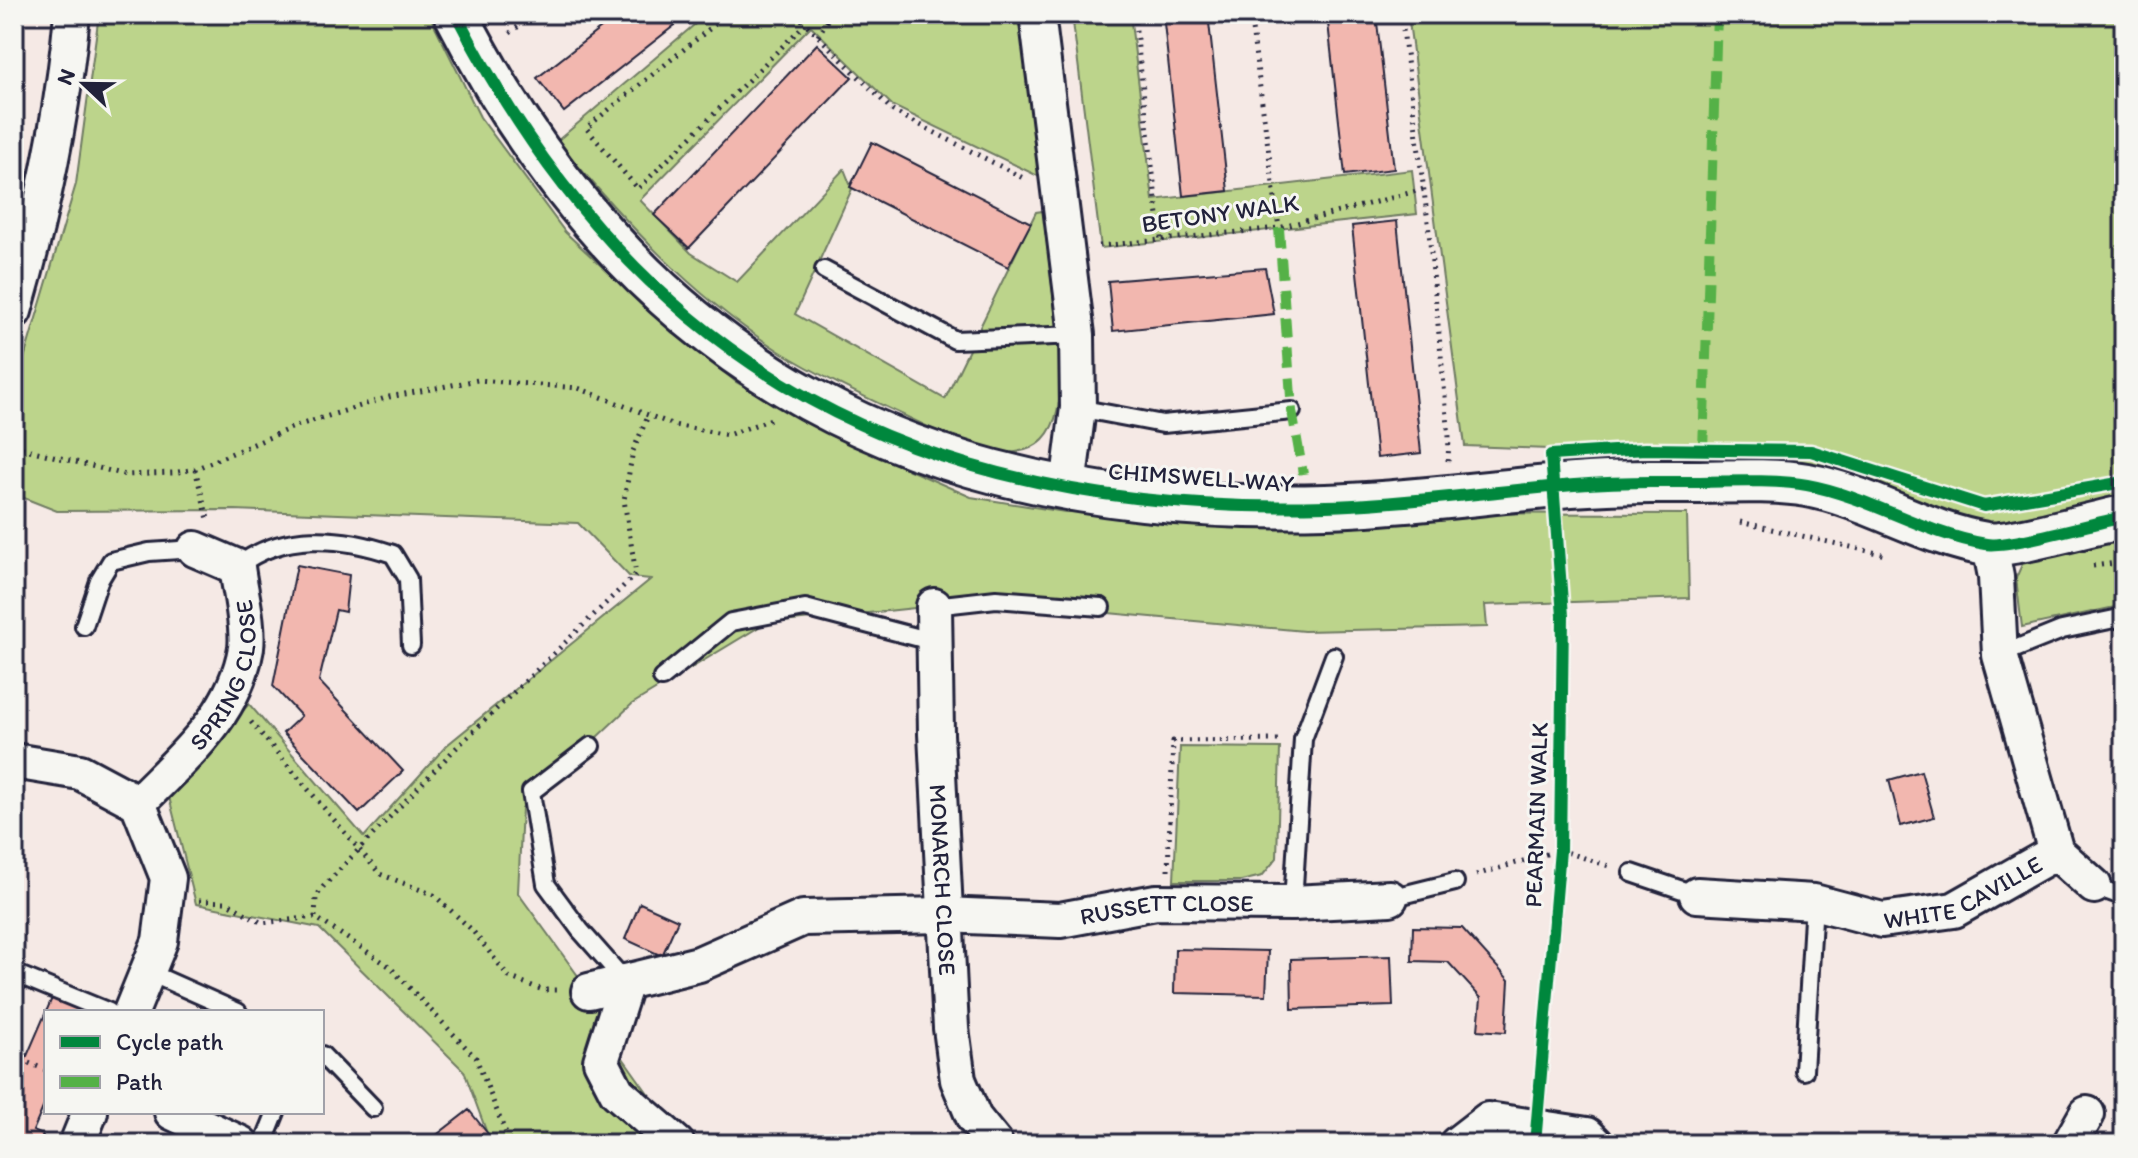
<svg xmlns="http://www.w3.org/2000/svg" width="2138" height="1158" font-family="Itim,sans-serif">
<rect width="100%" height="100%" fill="#f5e9e5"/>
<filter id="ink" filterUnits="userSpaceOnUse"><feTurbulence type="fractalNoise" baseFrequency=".0125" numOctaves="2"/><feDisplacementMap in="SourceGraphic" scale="16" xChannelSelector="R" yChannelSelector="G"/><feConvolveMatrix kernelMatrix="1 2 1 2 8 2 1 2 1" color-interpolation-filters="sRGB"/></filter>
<g filter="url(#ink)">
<!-- green -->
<path fill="#bcd48b" stroke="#6f7b63" stroke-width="2" d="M99,14H429L480,117L565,232L658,319L736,382L830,435L971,497L1065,512L1687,514L1689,598L1485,605L1487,627L1304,631L1108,613L934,606L764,624L632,704L522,808L518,893L589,991L623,1058L684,1144H491L464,1071L319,928L196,904L168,793L249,704L364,837L447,745L651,579L630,577L578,523L235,510L57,511L14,494V392L76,184Z
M707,14H1020L1040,177L893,106L811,26L640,200L691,253L737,282L844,169L852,189L795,314L945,399L1036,212L1043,211C1047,244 1051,277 1055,310C1064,384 1076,481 965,445C904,414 838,387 779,351C691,295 623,220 557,141Z
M1072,14H1130L1153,200L1412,170L1417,214L1101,248Z
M1408,14H2124V525L1990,546L1775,457L1465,446Z
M2124,541V605L2022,627L2016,578L2023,562Z
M1180,747L1280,748L1277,858L1262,876L1241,881H1174Z"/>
<!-- building -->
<path fill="#f2b7af" stroke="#22223b" stroke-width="2" d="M619,14H689L564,112L537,78Z
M1163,14H1208L1228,191L1183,196Z
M1327,14H1376L1394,169L1345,175Z
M817,44L852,77L689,248L654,215Z
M872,142L1031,223L1008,267L850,187Z
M1397,221L1421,453L1377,458L1352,226Z
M1265,268L1274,314L1113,331L1108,281Z
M297,565L349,575L345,612L336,610L319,681L403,771L359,813L283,733L301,716L273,686Z
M1921,771L1934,817L1901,826L1889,780Z
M640,903L678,920L662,956L625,939Z
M1413,927L1462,928L1509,980L1506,1032L1478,1030L1481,998L1448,962L1412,961Z
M1175,949L1268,951L1266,995L1174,993Z
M1391,956L1393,1006L1292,1009L1291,959Z
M52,998L84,1012H46V1101L33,1131L43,1135L39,1144H14V1086Z
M469,1110L496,1144H425Z
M1060,1134L1079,1144H1054Z"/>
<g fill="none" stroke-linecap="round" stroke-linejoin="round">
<!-- service casing -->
<g stroke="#22223b" stroke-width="22">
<path id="service" d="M824,270L955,340L1077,335
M1078,408L1163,424L1292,411
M237,567C281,531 341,536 393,554L408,579L411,645
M934,606L996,599L1101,607
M84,626L99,581L111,561L149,552L195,549
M2000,655L2062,630L2124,617
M662,678L731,622L805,608L935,642
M591,746L531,792L546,884L580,930L626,982
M1632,873L1697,895
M2094,886L2124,897
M1390,898L1455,882
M1293,903L1303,739L1334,656
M148,972L238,1012
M14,973L109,1012
M322,1055L373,1108
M1804,1071L1814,902
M263,1144L276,1112"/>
</g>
<!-- minor casing -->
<g stroke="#22223b" stroke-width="40">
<g id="minor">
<path d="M1037,14L1077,335L1078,408L1068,487"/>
<path d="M14,311C42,213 63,115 72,14"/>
<path id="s1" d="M934,606L936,734L951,1028L958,1080L974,1118L995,1144"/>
<path d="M14,761L80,772L138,803L168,878L160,941L131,1012"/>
<path id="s2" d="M138,803C183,757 235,715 246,648C249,624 240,591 237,567L195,549"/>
<path d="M2056,852L2094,886"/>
<path id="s3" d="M1697,895L1814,902L1882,920L1954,910L2056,852L2000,655L1996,577L1990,546"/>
<path d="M626,982L601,1061L617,1092L677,1144"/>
<path id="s4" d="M589,991L699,964L803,918L944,915L1060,920L1156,902L1293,903L1390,898"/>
<path d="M172,1112L241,1144"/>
<path d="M77,1144L90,1112"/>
<path d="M1457,1144L1488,1120L1587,1135L1596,1144"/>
<path d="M2070,1144L2087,1114"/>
</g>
</g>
<!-- tertiary casing -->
<g stroke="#22223b" stroke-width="48">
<path id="tertiary" d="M456,14C640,375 927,517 1326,506C1439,503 1552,480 1665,482C1706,483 1768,478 1807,485C1868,496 1924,534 1986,544C2007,548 2097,522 2124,517"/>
</g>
<!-- path -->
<path stroke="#22223b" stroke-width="5" stroke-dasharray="2 6" stroke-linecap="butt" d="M728,14L586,128L638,189L805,24
M796,14L893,111L1025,179
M1134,14L1161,241
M1250,14L1279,228
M1401,14L1428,222L1449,437L1448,462
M510,33L534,14
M818,36L831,14
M1099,246L1279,228L1424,189
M14,446L126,475L173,473L195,469L296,426L389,397L478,380L578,388L674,425L728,435L771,419
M195,469L208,519
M1740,522L1886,555
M2093,566L2124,562
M251,722L380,874L434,895L472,930L509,977L543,990H556
M1168,870L1173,741L1278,740
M1476,875L1560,850L1612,867
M199,901L226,902L262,923L315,917L389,966L476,1058L510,1144
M315,917L316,897L323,887L452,752L636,574L624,500L633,451L648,416
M14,1057L46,1070"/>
<!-- service -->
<use href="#service" stroke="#f6f6f2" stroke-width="16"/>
<!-- minor -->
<use href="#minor" stroke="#f6f6f2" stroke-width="34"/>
<!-- tertiary -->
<use href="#tertiary" stroke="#f6f6f2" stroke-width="42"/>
<!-- quiet -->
<path stroke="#55b146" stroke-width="10" stroke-dasharray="20 10" stroke-linecap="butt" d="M1279,228L1292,411L1303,474
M1703,450L1717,14"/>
<!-- cycleway casing -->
<g stroke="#f6f6f2" stroke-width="17">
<path id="cycleway" d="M456,14C640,375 927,517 1326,506C1439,503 1552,480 1665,482C1706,483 1768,478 1807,485C1868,496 1924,534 1986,544C2007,548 2097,522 2124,517
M1535,1144L1560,850L1563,616L1551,455L1645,449L1811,451L1984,506L2124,482"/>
</g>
<!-- cycleway -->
<use href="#cycleway" stroke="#00873e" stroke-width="12"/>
</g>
</g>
<g text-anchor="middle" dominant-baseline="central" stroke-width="6" stroke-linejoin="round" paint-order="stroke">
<!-- street labels -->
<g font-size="24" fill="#22223b" stroke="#f6f6f2">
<text transform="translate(1220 213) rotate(-8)">BETONY WALK</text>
<text transform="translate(1201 477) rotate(4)">CHIMSWELL WAY</text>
<text stroke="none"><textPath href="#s2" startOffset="160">SPRING CLOSE</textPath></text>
<text transform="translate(1536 815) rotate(-88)">PEARMAIN WALK</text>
<text stroke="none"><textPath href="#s1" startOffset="274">MONARCH CLOSE</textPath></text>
<text stroke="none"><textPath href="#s3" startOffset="274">WHITE CAVILLE</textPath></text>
<text stroke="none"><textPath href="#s4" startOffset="592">RUSSETT CLOSE</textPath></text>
</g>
</g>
<!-- margin -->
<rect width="2138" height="1158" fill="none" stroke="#f6f6f2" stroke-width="48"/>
<rect x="24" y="24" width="2090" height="1110" fill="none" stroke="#22223b" stroke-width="3" filter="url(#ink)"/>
<!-- legend -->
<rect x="44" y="1010" width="280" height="104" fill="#f6f6f2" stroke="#a1a1a9" stroke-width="2"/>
<rect x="60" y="1036" width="40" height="12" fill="#00873e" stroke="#a1a1a9" stroke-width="2"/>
<text x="116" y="1050" font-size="24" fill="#22223b">Cycle path</text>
<rect x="60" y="1076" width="40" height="12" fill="#55b146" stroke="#a1a1a9" stroke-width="2"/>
<text x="116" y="1090" font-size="24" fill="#22223b">Path</text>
<!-- north arrow -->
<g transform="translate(84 84) rotate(292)" stroke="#f6f6f2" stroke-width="6" paint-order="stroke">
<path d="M0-6L14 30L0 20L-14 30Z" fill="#22223b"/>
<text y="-12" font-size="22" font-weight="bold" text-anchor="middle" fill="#22223b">N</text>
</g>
</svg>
